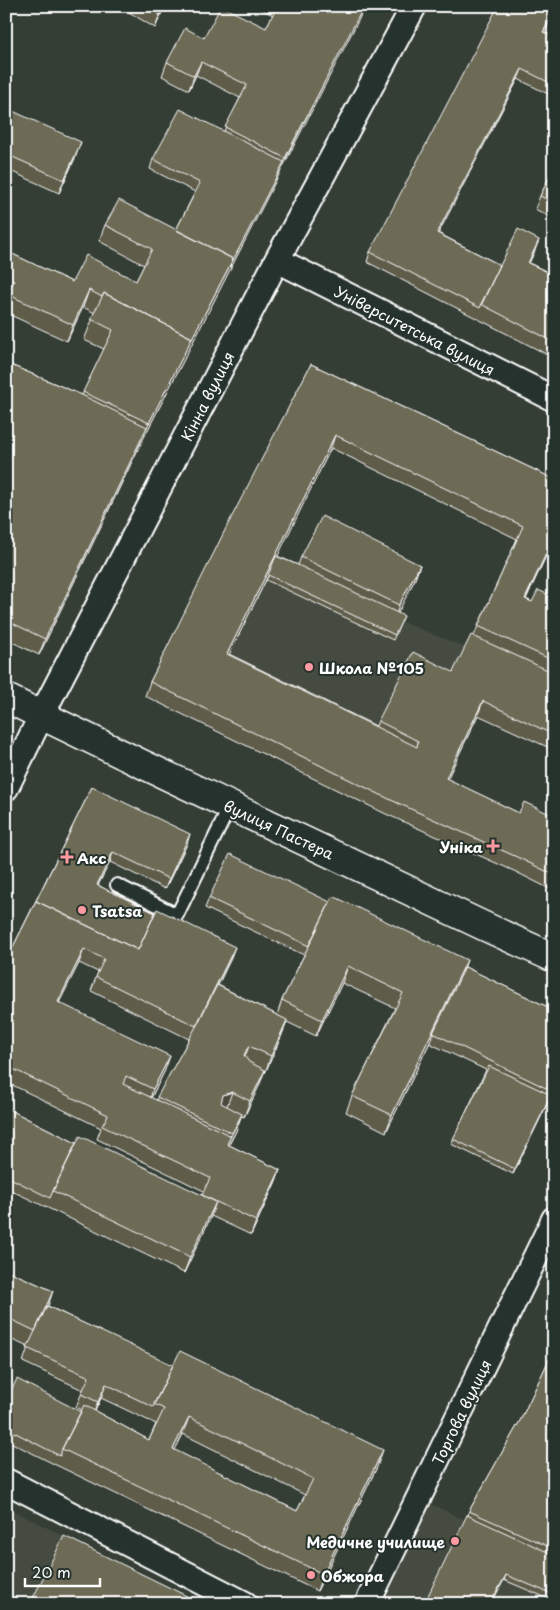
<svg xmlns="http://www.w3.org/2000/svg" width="560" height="1610" font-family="'Playpen Sans',sans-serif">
<rect width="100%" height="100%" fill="#343e35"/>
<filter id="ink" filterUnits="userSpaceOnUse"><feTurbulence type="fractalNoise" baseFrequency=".02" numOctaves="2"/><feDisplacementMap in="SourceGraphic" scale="10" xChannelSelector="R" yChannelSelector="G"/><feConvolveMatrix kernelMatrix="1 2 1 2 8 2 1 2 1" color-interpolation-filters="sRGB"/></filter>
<g filter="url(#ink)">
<!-- built -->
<path fill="#454b3f" d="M223,538L395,619L467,648L386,814L145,696Z
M420,1499L554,1561V1604H370Z
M6,1507L199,1604H6Z"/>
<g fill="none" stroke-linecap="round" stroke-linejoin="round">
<!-- lane casing -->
<g stroke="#fff" stroke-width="16">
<path id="lane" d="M117,885L177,915L230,806"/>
</g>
<!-- street casing -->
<g stroke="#fff" stroke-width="28">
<path id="street" d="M277,260L554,399
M6,788L42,714L277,260L414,6
M6,1481L245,1604
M367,1604L554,1219"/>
</g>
<!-- secondary casing -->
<g stroke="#fff" stroke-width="31">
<path id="secondary" d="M6,698L142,764L486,927L554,958"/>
</g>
<!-- lane -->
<use href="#lane" stroke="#26332d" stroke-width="12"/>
<!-- street -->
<use href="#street" stroke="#26332d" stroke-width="24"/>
<!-- secondary -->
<use href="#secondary" stroke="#26332d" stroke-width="28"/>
</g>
<!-- wall -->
<path fill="#5e5b4a" stroke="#fff" fill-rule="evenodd" d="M119,6H165L155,28Z
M255,6H365L141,443L39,655L6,639V363L82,395L104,349L84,340L95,313L83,307L67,341L6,313V251L72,282L136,281L144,265L99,241L105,225L176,230L195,192L150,169L153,159L224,131L240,98L196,75L189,90L162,76L167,62L204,38L266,28L273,15Z
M554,14L544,32L554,37V97L518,79L438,233L500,265L534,253L529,263L554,275V358L367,262L370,252Z
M6,108L76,156L59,193L6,169Z
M554,168V219L535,209L540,196Z
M311,364L554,479V560L546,556L526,599L532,602L554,597V750L478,715L447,779L519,813L554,816V891L514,871L386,814L145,696L150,682ZM331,448L517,539L478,626L474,636L453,672L378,721L376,726L229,654L268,576L266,580L393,640L404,616L397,613L415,579L420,565L301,557L298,565L277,556Z
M92,787L187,844L165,889L110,862L98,885L230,960L218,985L277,1015L282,1000L304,955L205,908L209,898L465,967L554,1010V1090L513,1174L451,1144L486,1070L429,1043L430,1042L386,1132L346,1112L352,1096L395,1008L342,983L316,1036L287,1022L281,1037L265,1073L264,1072L259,1086L244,1117L241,1116L236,1131L229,1145L280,1170L275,1183L251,1235L211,1216L184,1273L6,1188V1108L76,1143L202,1195L204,1191L97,1139L101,1128L6,1082V961ZM79,963L98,972L91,991L189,1039L156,1100L151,1098L165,1070L59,1002Z
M6,1270L53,1291L48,1306L377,1467L317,1591L56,1465L6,1440V1400L81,1412L82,1410L76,1407L83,1390L23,1362L28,1347L6,1337ZM101,1398L156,1424L149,1440L95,1411ZM183,1434L305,1495L297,1511L174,1450Z
M554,1349V1470L547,1481L554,1484V1601L504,1580L467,1515L469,1511L521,1419Z"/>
<!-- shaded-wall -->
<path fill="#4c4a3c" stroke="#fff" d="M164,6H165L155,28L160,15Z
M363,6H365L358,21L141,443L39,655L45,639L149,423L192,338L284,162Z
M554,11V14L540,41L543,32Z
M201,62L196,75L189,90L194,76Z
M522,69L518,79L434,242L437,233Z
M81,142L76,156L59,193L64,180Z
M539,240L534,253L523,276L528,263Z
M89,290L83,307L67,341L73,325Z
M335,435L331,448L223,667L227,654Z
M551,543L546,556L520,612L525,599Z
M420,565L415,579L395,619L399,605Z
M483,701L478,715L441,792L446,778Z
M190,834L187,844L165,889L169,879Z
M113,852L110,862L93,895L97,885Z
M235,947L230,960L192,1040L197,1026Z
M84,949L79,963L53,1015L58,1002Z
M467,960L461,977L433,1033L430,1042L386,1132L392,1115Z
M348,966L342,983L316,1036L322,1020Z
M287,1020L281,1037L265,1073L271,1056Z
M249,1046L243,1062L244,1055Z
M170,1056L165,1070L149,1102L153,1089Z
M265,1070L259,1086L244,1117L250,1101Z
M554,1088V1090L513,1174L515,1169Z
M232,1092L226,1109L217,1111L223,1095Z
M242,1114L236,1131L222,1157L227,1144Z
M280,1170L275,1183L251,1235L256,1221Z
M216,1202L210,1219L184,1273L190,1257Z
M106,1384L101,1398L93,1415L98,1402Z
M189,1417L183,1434L167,1466L173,1449Z
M383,1450L377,1467L317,1591L323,1574Z
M554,1466V1470L542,1490L546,1480Z
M506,1575L504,1580L491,1604H490Z"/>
<!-- building -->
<path fill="#6d6a56" stroke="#fff" fill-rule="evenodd" d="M146,6H164L160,15Z
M221,6L266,28L277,6H360L363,8L285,158L225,127L247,85L201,62L194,76L167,62L185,28L204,38Z
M498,6H554V11L543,32L554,37V85L522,69L437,233L500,265L480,308L370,252Z
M6,108L81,142L64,180L6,154Z
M180,109L284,162L230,266L233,259L176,230L200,183L153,159Z
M554,168V203L540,196Z
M119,200L233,259L190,342L192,338L104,293L102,297L89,290L73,325L7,294L14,281L6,277V251L72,282L86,255L136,281L152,249L105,225Z
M518,229L539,240L528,263L554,275V342L481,304Z
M104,293L192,338L149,423L83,392L113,330L91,319Z
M6,363L82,395L147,427L45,639L6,620Z
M311,364L554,479V544L551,543L525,599L532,602L538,590L554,597V661L478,626L523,526L335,435L227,654L417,747L418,741L378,721L413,652L453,672L471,635L554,673V735L483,701L446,778L519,813L524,802L554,816V875L519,858L391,800L150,682L228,524Z
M322,516L420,565L399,605L301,557Z
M276,556L298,565L404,616L395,635L268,575Z
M92,787L190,834L169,879L113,852L97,885L155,913L138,950L36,901Z
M230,854L330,902L309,946L209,898Z
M333,896L467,960L392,1115L352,1096L403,993L348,966L322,1020L282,1000Z
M36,901L138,950L157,909L235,947L196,1026L96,977L104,959L84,949L58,1002L170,1056L153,1089L126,1076L123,1084L231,1136L227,1144L280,1170L256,1221L202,1195L210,1178L102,1126L108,1115L11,1068L6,1078V961Z
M465,967L554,1010V1088L552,1091L433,1033Z
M217,985L287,1020L271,1056L249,1046L244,1055L249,1062L265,1070L250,1101L232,1092L223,1095L221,1103L242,1114L232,1133L157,1097L198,1023Z
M489,1066L551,1095L515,1169L453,1139Z
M6,1108L76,1143L53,1191L50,1198L6,1176Z
M80,1136L216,1202L190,1257L53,1191Z
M6,1270L53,1291L35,1331L6,1317Z
M47,1306L173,1365L153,1407L106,1384L98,1402L81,1394L89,1377L27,1348Z
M554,1349V1466L546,1480L554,1484V1549L469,1511L521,1419Z
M180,1351L383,1450L323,1574L62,1449L84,1405L149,1440L164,1409L154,1404ZM189,1417L313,1479L297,1511L173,1449Z
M17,1379L81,1412L62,1449L60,1456L6,1428V1400Z
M6,1501L11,1503L6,1512Z
M467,1515L554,1555V1595L506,1575L490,1604H424Z
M64,1536L203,1604H30Z"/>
</g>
<!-- markers -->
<g fill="#ff9aa2" stroke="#26332d" stroke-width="2">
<circle cx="309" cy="667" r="5"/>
<path d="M490.5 838.5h5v5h5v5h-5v5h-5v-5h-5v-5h5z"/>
<path d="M64.5 849.5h5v5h5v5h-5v5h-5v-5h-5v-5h5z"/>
<circle cx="82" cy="910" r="5"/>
<circle cx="455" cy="1541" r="5"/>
<circle cx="311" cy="1575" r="5"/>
</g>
<g text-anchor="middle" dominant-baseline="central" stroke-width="4" stroke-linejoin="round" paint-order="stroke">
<!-- street labels -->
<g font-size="15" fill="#fff" stroke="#26332d">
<text transform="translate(415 330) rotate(27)">Університетська вулиця</text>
<text transform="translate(207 396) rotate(-63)">Кінна вулиця</text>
<text transform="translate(279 829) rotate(25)">вулиця Пастера</text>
<text transform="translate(461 1412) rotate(-64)">Торгова вулиця</text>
</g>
<!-- poi labels -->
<g font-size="15" font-weight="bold" fill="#fff" stroke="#26332d" text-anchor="start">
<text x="319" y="667">Школа №105</text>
<text x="483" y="846" text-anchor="end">Уніка</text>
<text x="77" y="857">Акс</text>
<text x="92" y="910">Tsatsa</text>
<text x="445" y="1541" text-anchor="end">Медичне училище</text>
<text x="321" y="1575">Обжора</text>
</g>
</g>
<!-- margin -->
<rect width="560" height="1610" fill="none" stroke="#26332d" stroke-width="25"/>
<rect x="12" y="12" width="535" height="1585" fill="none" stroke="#fff" stroke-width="2" filter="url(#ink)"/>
<!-- scale -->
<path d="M25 1578v8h75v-8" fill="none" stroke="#ffffff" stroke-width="2.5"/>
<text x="32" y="1578" font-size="15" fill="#ffffff" stroke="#26332d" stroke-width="4" paint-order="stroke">20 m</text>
</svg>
